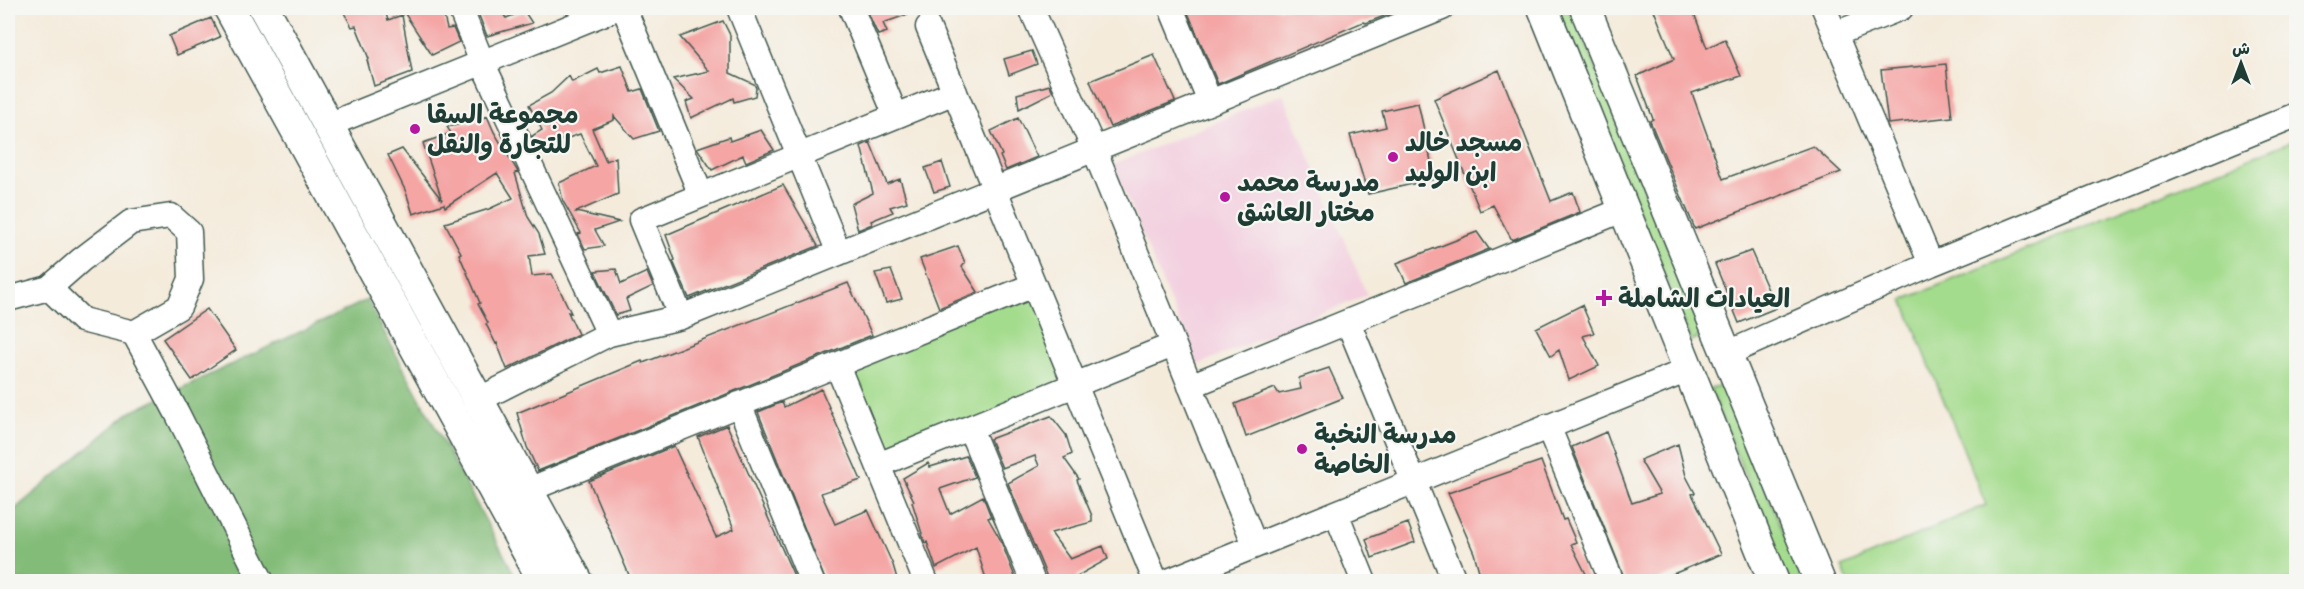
<svg xmlns="http://www.w3.org/2000/svg" width="2304" height="589" font-family="Itim,'Playpen Sans Arabic',sans-serif">
<rect width="100%" height="100%" fill="#f6f6f2"/>
<filter id="ink" filterUnits="userSpaceOnUse"><feTurbulence type="fractalNoise" baseFrequency=".0167" numOctaves="2"/><feDisplacementMap in="SourceGraphic" scale="12" xChannelSelector="R" yChannelSelector="G"/><feConvolveMatrix kernelMatrix="1 2 1 2 8 2 1 2 1" color-interpolation-filters="sRGB"/></filter>
<filter id="wash" filterUnits="userSpaceOnUse"><feTurbulence type="fractalNoise" baseFrequency=".008" numOctaves="4" result="noise"/><feDisplacementMap in="SourceGraphic" scale="24" xChannelSelector="R" yChannelSelector="G"/><feGaussianBlur stdDeviation="1.35" result="paint"/><feColorMatrix in="noise" values="0 0 0 0 0 0 0 0 0 0 0 0 0 0 0 0 0 1.4 0 .05"/><feComposite in="paint" operator="in"/></filter>
<g filter="url(#wash)">
<rect width="100%" height="100%" fill="#f4ebdb"/>
<!-- built -->
<path fill="#f3cfdf" d="M1283,94L1367,295L1197,365L1113,165Z"/>
<!-- green -->
<path fill="#a4dc8d" stroke="#628c60" stroke-width="1.5" d="M1556,8H1572L1703,336L1691,341Z
M2296,139V581H1848L1842,567L1986,505L1903,300Z
M1034,285L1075,385L878,465L837,365Z
M1723,384L1803,581H1788L1710,389Z"/>
<!-- forest -->
<path fill="#83bc78" stroke="#517c56" stroke-width="1.5" d="M367,300L518,581H8V515L129,413Z"/>
<g id="blocks">
<!-- building -->
<path fill="#f4a5a4" d="M352,8H384L388,20L402,15L412,72L374,86L367,60L369,59L356,26L352,27L343,11Z
M423,8H442L447,29L453,28L459,42L432,55L405,14Z
M476,8H499L506,18L524,11L532,23L487,36Z
M866,8H878L909,14L883,23L887,32L878,35Z
M1186,8H1405L1366,23L1363,22L1218,84Z
M1653,8H1692L1707,48L1725,39L1741,76L1692,93L1723,179L1813,146L1841,172L1695,229L1650,121L1653,119L1637,76L1674,59Z
M211,18L220,37L177,55L169,36Z
M723,21L730,35V73L754,84L756,88L755,96L734,102L733,98L691,118L686,102L694,99L673,79L709,71L680,37Z
M1032,51L1037,64L1009,75L1004,59Z
M1154,55L1175,101L1110,127L1090,81Z
M1946,64L1952,117L1888,124L1881,70Z
M622,66L632,92L642,89L659,131L634,139L614,116V120L592,129L606,161L616,157L618,194L576,212L619,222L595,230L604,246L585,249L578,234L581,233L563,201L559,183L596,166L580,134L538,148L532,136L542,130L529,105L551,93L569,76L572,82L598,69L600,73Z
M1499,70L1551,201L1573,192L1580,212L1512,240L1493,205L1480,211L1434,99Z
M1050,85L1053,92L1019,109L1017,94Z
M1418,103L1435,179L1368,194L1350,135L1386,127L1382,111Z
M487,116L494,132L518,172L515,173L528,217L539,234L545,254L529,256L532,276L552,274L571,313L568,312L578,334L507,369L497,343L496,344L486,324L488,323L478,304L480,303L459,254L461,253L445,223L489,209L513,198L497,173L445,207L444,204L413,214L406,192L388,155L402,149L442,200L423,143L451,133L447,127L473,122Z
M1018,118L1037,157L1006,170L1000,156L1002,155L991,131Z
M761,130L774,150L746,162L743,155L712,170L697,148L729,137L730,141Z
M870,142L887,184L900,179L907,202L890,207L893,212L871,221L872,224L858,230L851,204L873,193L861,146Z
M942,162L950,187L934,192L925,168Z
M783,185L818,246L689,298L673,261L675,260L666,235Z
M1477,232L1489,249L1406,283L1397,263Z
M958,246L965,263L962,267L978,292L939,308L920,259Z
M1751,251L1776,308L1739,323L1715,264Z
M616,269L621,284L647,272L653,286L626,299L630,311L616,315L595,271Z
M891,270L902,299L886,303L875,273Z
M848,283L872,335L538,471L527,447L517,413L642,361L643,363Z
M1582,305L1594,333L1583,336L1599,366L1569,380L1559,350L1551,356L1536,328Z
M207,309L236,350L192,380L163,339Z
M1329,368L1343,398L1246,437L1235,404L1275,388L1279,394L1301,389L1299,378Z
M821,389L861,480L821,493L835,524L868,510L893,565L898,582H826L758,412L782,402L784,407Z
M1051,416L1066,435L1072,454L1064,458L1079,479L1077,480L1092,516V522L1051,533L1070,559L1103,546L1108,559L1077,576L1079,582H1049L1008,483L1039,466L1035,456L1002,468L990,439Z
M727,425L794,576L781,582H632L589,481L674,446L716,537L734,529L698,437Z
M1606,432L1632,503L1660,494L1640,460L1678,444L1686,476L1695,493L1692,494L1721,554L1654,582H1626L1572,447Z
M966,456L975,477L940,489L950,514L983,496L991,517L988,518L1000,539L1017,582H987L976,547L936,568L927,542L925,543L912,502L914,501L903,478L928,463L930,467Z
M1541,461L1563,520L1566,519L1576,542L1571,544L1590,582H1482L1474,553L1448,493Z
M1408,523L1415,542L1372,558L1366,539Z"/>
</g>
</g>
<g filter="url(#ink)">
<use href="#blocks" fill-opacity="0" stroke="#3f574d" stroke-width="1.5"/>
<g fill="none" stroke-linecap="round" stroke-linejoin="round">
<!-- minor casing -->
<g stroke="#3f574d" stroke-width="27">
<path id="minor" d="M460,8L482,62L609,334
M624,8L701,195
M739,8L839,253
M851,8L896,116
M1031,8L1094,149L1255,545
M1171,8L1210,102
M1824,8L1931,264
M928,27L1156,582
M1835,34L1901,8
M328,125L617,8
M49,288L82,320L134,333
M8,299L49,288L81,260L131,222L171,216L189,232L191,279L179,307L134,333L177,413L262,582
M681,317L641,220L955,92
M1348,322L1455,582
M1726,354L1931,264L2296,115
M837,365L926,582
M1190,386L1625,209
M478,400L609,334L681,317L1442,8
M739,404L812,582
M1548,426L1612,582
M970,428L1033,582
M878,465L1173,345
M528,490L1034,285
M1336,513L1364,582
M1166,582L1688,370"/>
</g>
<!-- major casing -->
<g stroke="#3f574d" stroke-width="33">
<path id="major" d="M229,8L544,582
M264,8L578,582
M1543,8L1774,582
M1585,8L1820,582"/>
</g>
<!-- minor -->
<use href="#minor" stroke="#fff" stroke-width="24"/>
<!-- major -->
<use href="#major" stroke="#fff" stroke-width="30"/>
</g>
</g>
<!-- markers -->
<g fill="#b5179e" stroke="#f6f6f2" stroke-width="2">
<circle cx="415" cy="129" r="6"/>
<circle cx="1393" cy="157" r="6"/>
<circle cx="1225" cy="197" r="6"/>
<path d="M1601 289h6v6h6v6h-6v6h-6v-6h-6v-6h6z"/>
<circle cx="1302" cy="449" r="6"/>
</g>
<g text-anchor="middle" dominant-baseline="central" stroke-width="4.5" stroke-linejoin="round" paint-order="stroke">
<!-- poi labels -->
<g font-size="26" font-weight="bold" fill="#1f3d34" stroke="#f6f6f2" text-anchor="start">
<text x="427" y="114">مجموعة السقا<tspan x="427" dy="30">للتجارة والنقل</tspan></text>
<text x="1405" y="142">مسجد خالد<tspan x="1405" dy="30">ابن الوليد</tspan></text>
<text x="1237" y="182">مدرسة محمد<tspan x="1237" dy="30">مختار العاشق</tspan></text>
<text x="1618" y="298">العيادات الشاملة</text>
<text x="1314" y="434">مدرسة النخبة<tspan x="1314" dy="30">الخاصة</tspan></text>
</g>
</g>
<!-- margin -->
<rect width="2304" height="589" fill="none" stroke="#f6f6f2" stroke-width="30"/>
<!-- north arrow -->
<g transform="translate(2241 63)" stroke="#f6f6f2" stroke-width="4.5" paint-order="stroke">
<path d="M0-4.5L10 22L0 15L-10 22Z" fill="#1f3d34"/>
<text y="-9" font-size="16" font-weight="bold" text-anchor="middle" fill="#1f3d34">ش</text>
</g>
</svg>
